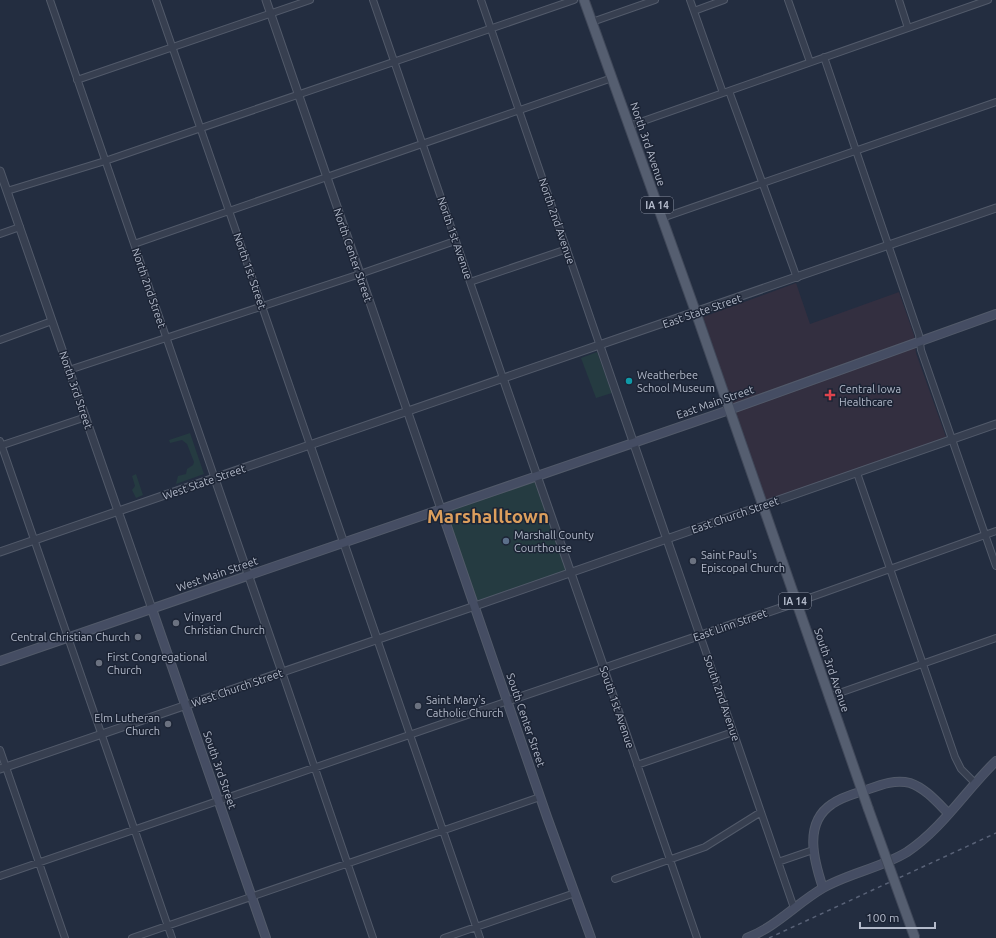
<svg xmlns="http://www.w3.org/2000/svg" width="996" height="938" font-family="Ubuntu,sans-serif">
<rect width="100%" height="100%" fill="#232d40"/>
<!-- medical -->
<path fill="#332f40" d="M796,283L810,324L899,292L914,335L916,353L946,437L765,502L703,317Z"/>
<!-- green -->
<path fill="#253b41" d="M597,352L612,393L596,398L581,358Z
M190,433L204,474L176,484L178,476L186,474L187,469L193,465L194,462L187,444L182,440L170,443L169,440Z
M136,474L143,495L136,498L132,490L135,486L132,476Z
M537,475L571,573L475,606L441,509Z"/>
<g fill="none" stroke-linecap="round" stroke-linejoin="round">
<!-- minor casing -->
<g stroke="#525a6a" stroke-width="8">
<path id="minor" d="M50,0L215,479
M156,0L310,445
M373,0L503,378
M481,0L600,346
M690,0L723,93
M788,0L810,62
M899,0L908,28
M694,11L724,0
M592,22L655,0
M824,57L919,335L921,350L996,566
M77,80L310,0
M729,91L797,278
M629,126L988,0
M7,191L105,161L574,0
M662,218L996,102
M0,234L20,227
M134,244L612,78
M470,282L567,249
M0,340L52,321
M69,370L360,274L455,241
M0,441L172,938
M0,446L86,417
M857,473L955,757L961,769L975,783
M795,603L996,531
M700,635L794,908
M377,639L480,938
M604,668L697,938
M282,672L373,938
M828,697L996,638
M0,750L65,938
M637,765L733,732
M778,862L813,850
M0,876L508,701
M615,879L705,847L761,812
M132,938L540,797
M444,938L575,893"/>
</g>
<!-- tertiary casing -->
<g stroke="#525a6a" stroke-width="9">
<path id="tertiary" d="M266,0L441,509
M0,171L152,609
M600,346L700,635
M503,378L604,668
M310,445L377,639
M215,479L282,672
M0,552L996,208
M508,701L795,603
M0,769L475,606L996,424"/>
</g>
<!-- secondary casing -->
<g stroke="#525a6a" stroke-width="10">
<path id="secondary" d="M441,509L547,817L591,938
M152,609L266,938
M0,661L729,410L996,314
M823,888C814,861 803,823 832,804C842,797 854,794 866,790C880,785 895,779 910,783C925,788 937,802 948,813
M747,938C776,927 797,903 823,888C849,873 881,868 907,852C942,829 966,790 996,761"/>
</g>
<!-- primary casing -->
<g stroke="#404859" stroke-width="11">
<path id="primary" d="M584,0L696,313L868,808"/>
</g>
<!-- minor -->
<use href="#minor" stroke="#373f50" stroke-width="6"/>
<!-- tertiary -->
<use href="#tertiary" stroke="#373f50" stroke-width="7"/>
<!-- secondary -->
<use href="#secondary" stroke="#454d63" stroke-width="8"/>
<!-- primary -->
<use href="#primary" stroke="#555e70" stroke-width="9"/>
<!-- rail -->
<path stroke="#596277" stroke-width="1.5" stroke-dasharray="4 4" stroke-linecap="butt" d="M769,938L996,833"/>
<!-- primary-bridge casing -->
<g stroke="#404859" stroke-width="11" stroke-linecap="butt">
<path id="primary-bridge" d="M868,808L915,938"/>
</g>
<!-- primary-bridge -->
<use href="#primary-bridge" stroke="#555e70" stroke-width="9"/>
</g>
<!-- markers -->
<circle fill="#0f9aa8" stroke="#1c2435" stroke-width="1.5" cx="629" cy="381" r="4"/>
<path fill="#e0444e" stroke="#1c2435" stroke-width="1.5" d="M828 389h4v4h4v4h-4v4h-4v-4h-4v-4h4z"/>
<circle fill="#5c6f8a" stroke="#1c2435" stroke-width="1.5" cx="506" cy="541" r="4"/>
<g fill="#6b7280" stroke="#1c2435" stroke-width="1.5">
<circle cx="693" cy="561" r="4"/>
<circle cx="176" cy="623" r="4"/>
<circle cx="138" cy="637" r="4"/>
<circle cx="99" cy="663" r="4"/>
<circle cx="418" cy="706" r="4"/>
<circle cx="168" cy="724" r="4"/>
</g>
<g text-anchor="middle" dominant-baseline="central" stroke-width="3" stroke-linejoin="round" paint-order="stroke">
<!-- shield labels -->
<g fill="#1c2435" stroke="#868d9d" stroke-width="1">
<rect x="641" y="197" width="32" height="16" rx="3"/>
<rect x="779" y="593" width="32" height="16" rx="3"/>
</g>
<g font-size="10" font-weight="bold" fill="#b3baca">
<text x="657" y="205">IA 14</text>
<text x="795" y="601">IA 14</text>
</g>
<!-- street labels -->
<g font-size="11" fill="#b3baca" stroke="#1c2435">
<text transform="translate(648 144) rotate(71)">North 3rd Avenue</text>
<text transform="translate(557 221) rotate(71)">North 2nd Avenue</text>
<text transform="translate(455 238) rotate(71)">North 1st Avenue</text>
<text transform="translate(353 255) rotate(71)">North Center Street</text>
<text transform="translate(250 271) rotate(71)">North 1st Street</text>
<text transform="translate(149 288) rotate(71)">North 2nd Street</text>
<text transform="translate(702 311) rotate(-19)">East State Street</text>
<text transform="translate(76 390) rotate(71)">North 3rd Street</text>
<text transform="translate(715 402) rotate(-19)">East Main Street</text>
<text transform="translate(204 482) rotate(-19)">West State Street</text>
<text transform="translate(735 515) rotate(-19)">East Church Street</text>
<text transform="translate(217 574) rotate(-19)">West Main Street</text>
<text transform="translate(730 625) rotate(-19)">East Linn Street</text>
<text transform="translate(832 670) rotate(71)">South 3rd Avenue</text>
<text transform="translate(237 688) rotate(-19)">West Church Street</text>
<text transform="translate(722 698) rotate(71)">South 2nd Avenue</text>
<text transform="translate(617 707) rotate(71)">South 1st Avenue</text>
<text transform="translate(526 720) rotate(71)">South Center Street</text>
<text transform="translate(220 770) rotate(71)">South 3rd Street</text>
</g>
<!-- poi labels -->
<g font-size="11" fill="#b3baca" stroke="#1c2435" text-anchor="start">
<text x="637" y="375">Weatherbee<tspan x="637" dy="13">School Museum</tspan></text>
<text x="839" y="389">Central Iowa<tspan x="839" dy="13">Healthcare</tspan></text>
<text x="514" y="535">Marshall County<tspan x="514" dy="13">Courthouse</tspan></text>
<text x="701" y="555">Saint Paul's<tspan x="701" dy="13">Episcopal Church</tspan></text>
<text x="184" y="617">Vinyard<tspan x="184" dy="13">Christian Church</tspan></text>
<text x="130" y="637" text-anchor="end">Central Christian Church</text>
<text x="107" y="657">First Congregational<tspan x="107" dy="13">Church</tspan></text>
<text x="426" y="700">Saint Mary's<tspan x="426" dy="13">Catholic Church</tspan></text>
<text x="160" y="718" text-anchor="end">Elm Lutheran<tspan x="160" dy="13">Church</tspan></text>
</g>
<!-- town labels -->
<g font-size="19" font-weight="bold" fill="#dc9f5d" stroke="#1c2435">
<text x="488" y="516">Marshalltown</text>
</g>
</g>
<!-- scale -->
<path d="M860 922v6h75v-6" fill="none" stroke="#b3baca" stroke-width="2"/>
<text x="866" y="922" font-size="12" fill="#b3baca" stroke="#1c2435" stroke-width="3" paint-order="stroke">100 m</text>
</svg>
